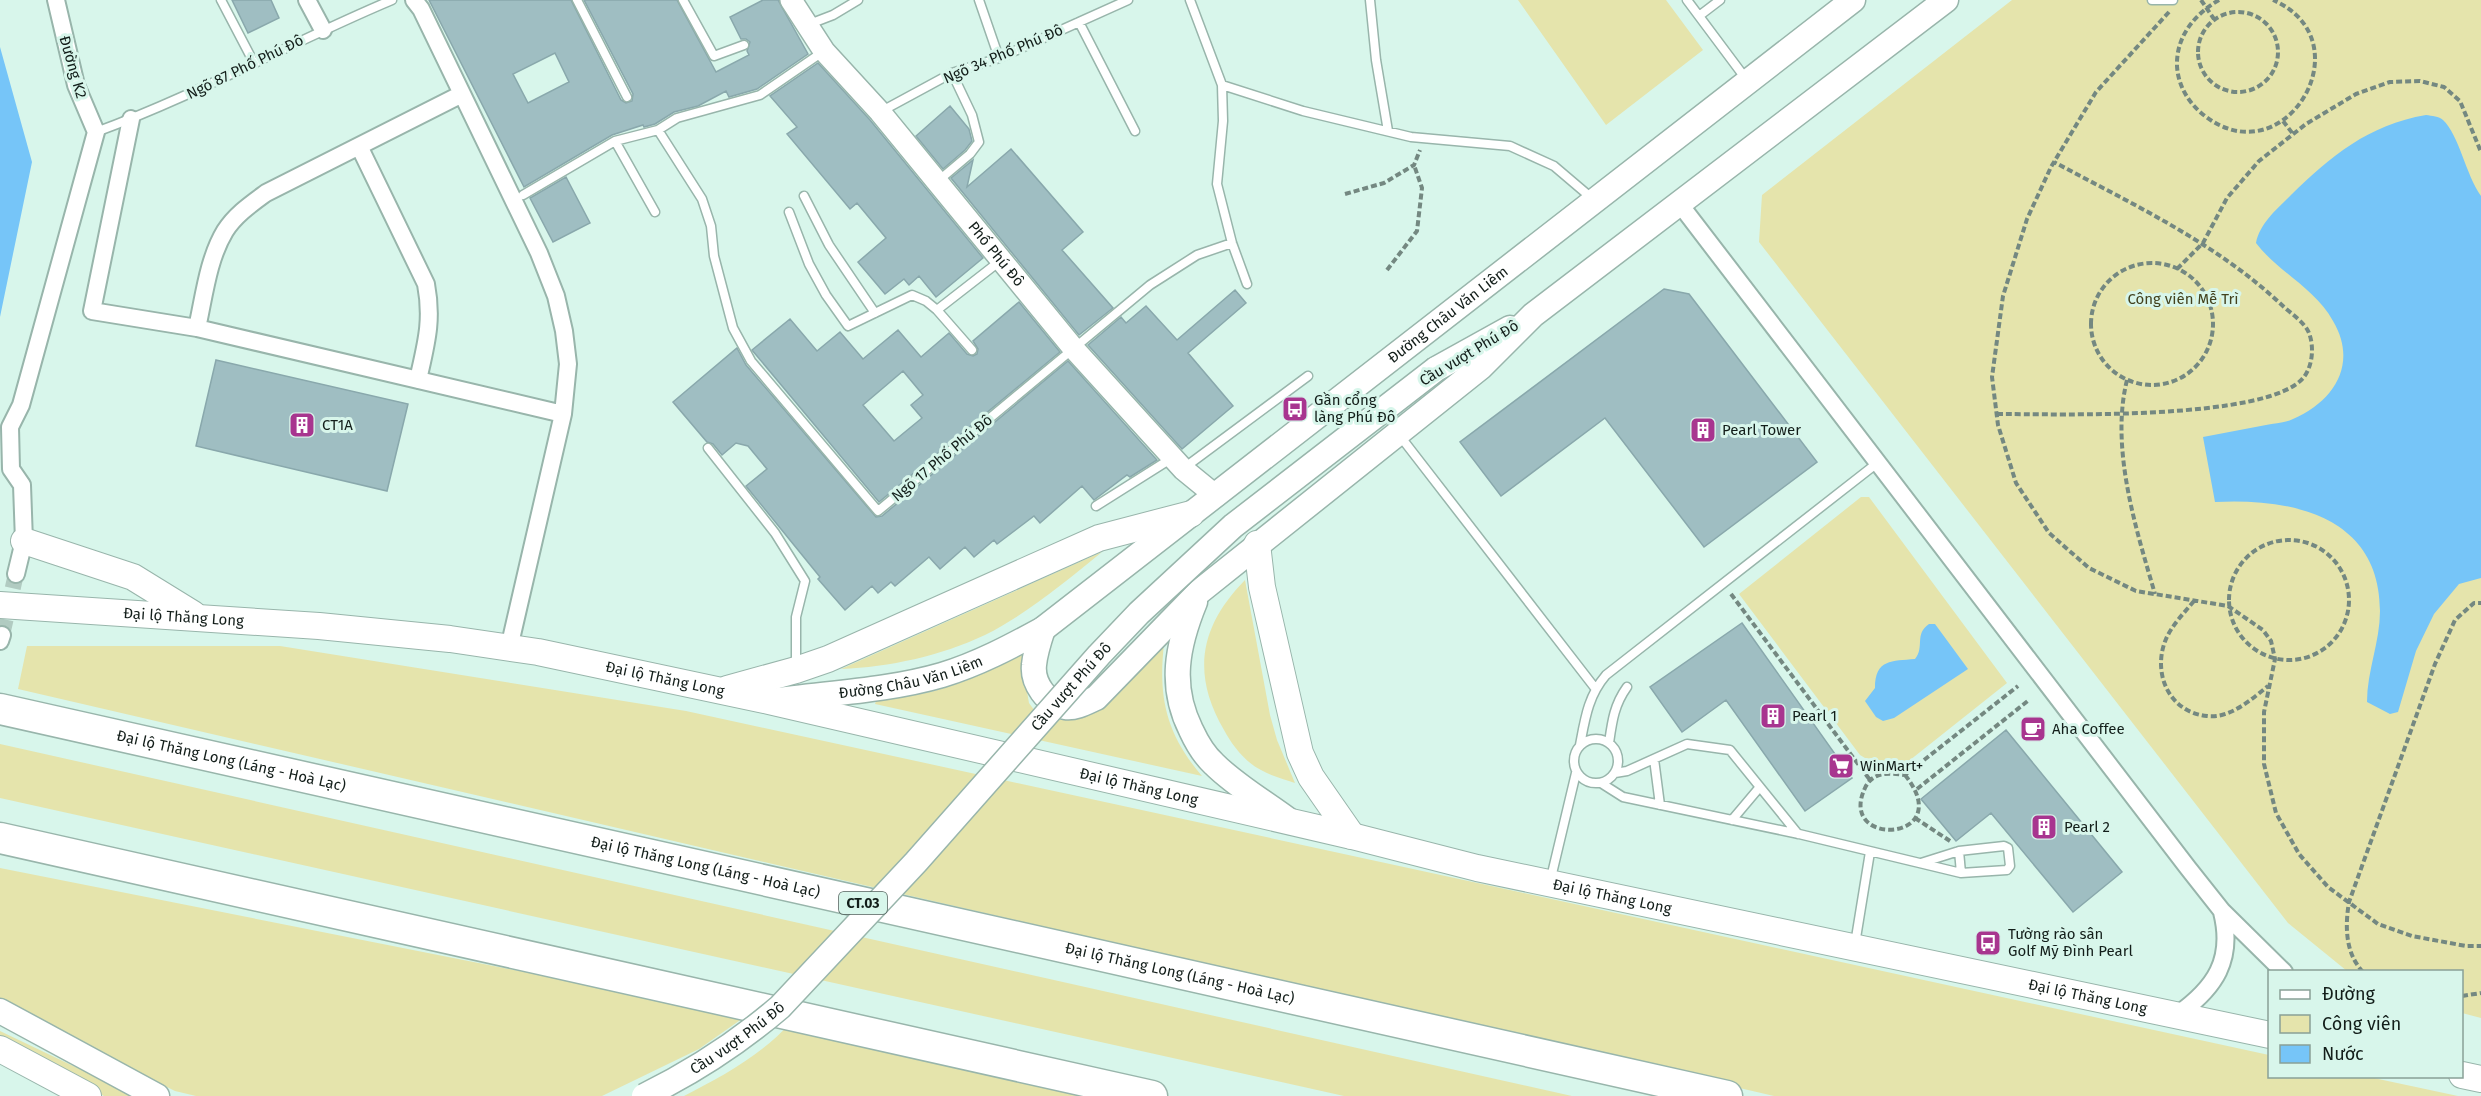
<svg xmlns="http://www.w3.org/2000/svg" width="2481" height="1096" font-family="'Fira Sans',sans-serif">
<rect width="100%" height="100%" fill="#d8f6eb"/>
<!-- green -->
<path fill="#e5e4ac" d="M1518,0H1666L1703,50L1606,125Z
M2012,0H2481V1018L2462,1013V972L2347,971L2288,923L1759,242L1762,195Z
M1861,497H1869L2007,683L1905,764C1887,768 1876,765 1860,755L1739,594Z
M1102,552C1065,582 1027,614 985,635C940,656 890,667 841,669Z
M1245,580L1270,715L1277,740L1295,783C1284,779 1271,776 1261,770C1245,762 1232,745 1224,730C1191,673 1200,626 1245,580Z
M1164,644C1158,697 1166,734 1202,776L875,704L877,699C930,698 979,678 1025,652L1023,669L1029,703L1037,714L1051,720H1069L1088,712Z
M27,646H280L686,711L2269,1055L2270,1076L2369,1077L2458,1096H1774L18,689Z
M0,744L1572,1096H1344L0,798Z
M0,868L746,1016L699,1049L602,1096H196L175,1091L0,1004Z
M790,1023L1108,1096H684C721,1077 762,1055 790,1023Z
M0,1031L136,1096H104L0,1041Z"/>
<!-- water -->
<path fill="#76c5f8" d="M0,47L32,162L0,317Z
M2426,115C2432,116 2439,116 2443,120C2459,135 2466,175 2481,196V578L2459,584L2434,614L2416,651L2398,712L2390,714L2367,702C2367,671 2380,642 2380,611C2380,516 2292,498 2215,502L2203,437C2224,433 2245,429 2266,425C2275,423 2285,423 2293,419C2335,401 2358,363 2333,321C2315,288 2278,272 2256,243C2260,223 2277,209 2291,195C2331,156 2368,125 2426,115Z
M1929,624H1935L1968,669L1894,718L1883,721L1876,717L1865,701L1875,688C1875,659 1892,661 1915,659C1925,647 1914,634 1929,624Z"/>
<!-- building -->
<path fill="#9fbec2" stroke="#89a8ac" stroke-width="1.5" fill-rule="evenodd" d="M232,0H271L279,18L248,33Z
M429,0H571L621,100L626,103L632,101L633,94L584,0H677L716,72L749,55L747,51L750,42L746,39H741L730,17L763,0H778L808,54L757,89L729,97L726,91L698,106L674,112L655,124L644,127L643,125L612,135L524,187ZM555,53L569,82L528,103L513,74Z
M818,63L870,120L983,258L936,297L919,276L909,285L904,279L885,294L858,262L886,238L857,203L850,209L787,134L797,127L770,96Z
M950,106L969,129L972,141L965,150L943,169L916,136Z
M1011,149L1083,232L1062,250L1113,308L1079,335L951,178L973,160L967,187Z
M566,177L590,223L553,242L530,198Z
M1664,289L1689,294L1817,462L1704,547L1605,418L1501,496L1460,442Z
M1235,290L1246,303L1188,353L1233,406L1182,449L1088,345L1121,317L1126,323L1146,306L1177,340Z
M1019,302L1060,352L879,502L752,350L790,319L817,351L840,332L863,359L898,330L921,357L949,333L967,354L973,356L977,354L978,349L973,341ZM903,371L923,395L911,405L922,418L894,441L863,405Z
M737,348L746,365L876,517L882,516L1068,361L1157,460L1130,477L1127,475L1094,500L1082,486L1040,523L1034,516L997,544L994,540L974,557L965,547L940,569L929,557L895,586L891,582L878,593L872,586L845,610L818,579L820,577L746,486L767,469L748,446L736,443L722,455L713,444L707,442L673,402Z
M216,360L408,404L387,491L196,446Z
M1742,623L1852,778L1805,811L1726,700L1682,732L1650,687Z
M2006,730L2122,872L2073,912L1991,813L1956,841L1921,799Z"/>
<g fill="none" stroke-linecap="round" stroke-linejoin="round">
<!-- minor-tunnel -->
<path stroke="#b1cbc1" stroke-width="16" stroke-dasharray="16 8" stroke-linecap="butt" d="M2,635L16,574"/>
<!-- service casing -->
<g stroke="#98b5ab" stroke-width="11">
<path id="service" d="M221,0L254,63
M577,0L627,97
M683,0L714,56L744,45
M979,0L999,58
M1190,0L1222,85L1223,121L1217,184L1232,243L1247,284
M1370,0L1376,60L1388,131
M1687,0L1746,79
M2152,0H2173
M1699,16L1720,0
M1079,22L1135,131
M807,25L833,15L858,0
M1222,85L1303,111L1411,137L1510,146L1554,166L1594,200
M880,112L952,73L999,58L1128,0
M658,130L702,199L711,226L714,256L733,328L751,361L878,511L1150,285L1197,255L1232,243
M96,132C197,95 292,42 392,0
M615,141L655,212
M938,181L970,154L979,142L972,115L952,73
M523,195L615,141L658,130L677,118L760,95L824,51
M804,196L829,245L875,313
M789,212L809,264L826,295L848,326L912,295L926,301L937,310L1000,261
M937,310L972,350
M1400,436L1595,688
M708,448L775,533L805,581L796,617V667
M1184,468L1308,376
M1096,506L1172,458
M1574 761a22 22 0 1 1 44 0a22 22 0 1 1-44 0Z
M1609,743C1612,722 1614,705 1627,687
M1580,745C1585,719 1588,696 1606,675L1876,464
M1654,759L1660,805
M1615,773L1627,771L1687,744L1730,750L1798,834
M1601,783L1623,797L1799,834L1961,873
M1732,820L1759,788
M2004,846L2008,848L2010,866L2007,870L1961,873L1959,851Z
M1921,863L1959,851
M1550,882L1576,773
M1855,944L1870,852"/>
</g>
<!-- minor casing -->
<g stroke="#98b5ab" stroke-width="20">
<path id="minor" d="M307,0L323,30
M414,0L421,9L539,253L556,296L564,331L568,364L563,414L509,648
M131,119L92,311L197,328L563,414
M359,146L426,284C433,321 426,344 418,380
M1679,203L2188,868L2222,911L2284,972
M197,328C204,297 208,259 225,231C235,215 251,204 266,193L462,94
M16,574L24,541L22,485L11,469L10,427L21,405L96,132L76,85L56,0
M0,641L2,635
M2177,1015C2215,988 2234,960 2222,912"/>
</g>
<!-- tertiary casing -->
<g stroke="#98b5ab" stroke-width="24">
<g id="tertiary">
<path id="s1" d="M791,0L824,51L880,112L1074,349L1183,469L1216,496"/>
</g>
</g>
<!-- secondary casing -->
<g stroke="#98b5ab" stroke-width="27">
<g id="secondary">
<path d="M1436,369L1510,328"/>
<path d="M1195,602C1177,646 1169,686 1191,730C1197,743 1203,754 1214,764C1236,786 1266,803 1291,822"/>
<path d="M1043,629C1039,641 1035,653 1034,665C1032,683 1047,704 1065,707C1075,709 1087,702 1096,698L1199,592L1481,367L1533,315L1946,0"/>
<path id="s2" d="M772,701C828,693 887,691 942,675C978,664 1010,647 1043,629L1853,0"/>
<path d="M0,1011L157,1096"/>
</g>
</g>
<!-- primary casing -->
<g stroke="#98b5ab" stroke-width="28">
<g id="primary">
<path d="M24,541L133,577L193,614"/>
<path d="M1257,544L1262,587L1300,753L1311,777L1352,836"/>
<path id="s3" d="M0,605L319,626L450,639L538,652L769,701L1352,836L1477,868L2270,1035"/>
<path d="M727,689L796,670L828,659L1099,538L1191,514"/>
<path d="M0,1049L88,1096"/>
<path d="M2462,1075L2481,1079"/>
</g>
</g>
<!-- motorway casing -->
<g stroke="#98b5ab" stroke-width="33">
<g id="motorway">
<path id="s4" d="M0,709L1727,1096"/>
<path d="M0,838L1152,1096"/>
</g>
</g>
<!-- path -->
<path stroke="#748881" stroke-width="4" stroke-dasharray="6 3" stroke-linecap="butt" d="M2201,0L2214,19
M2219,0C2195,14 2176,36 2177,66C2178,86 2189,104 2205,116C2285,178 2367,41 2273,0
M2198 52a40 40 0 1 1 80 0a40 40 0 1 1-80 0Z
M2169,12L2096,92L2051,167L2027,219L2003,296L1992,377L1998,425L2016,483L2049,533L2089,568L2136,591L2228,606L2263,630L2271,641L2275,659L2264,712V764L2276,813L2299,854L2328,887L2378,924L2412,936L2466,946H2481
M2283,121L2293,134
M1345,194L1384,183L1414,165L1420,150
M2091 324a61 61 0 1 1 122 0a61 61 0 1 1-122 0Z
M2177,269L2203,243L2227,198L2259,161L2306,124L2356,94L2390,82L2420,81L2444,87L2460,101L2481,152
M1387,270L1417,231L1422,188L1414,165
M2127,380C2110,448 2136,529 2155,594
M1997,414C2056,414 2269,421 2304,377C2313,365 2314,346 2309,333C2305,323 2292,314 2284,307C2218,244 2134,205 2054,162
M2229 600a60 60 0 1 1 120 0a60 60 0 1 1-120 0Z
M1731,594L1870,780
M2194,601C2184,613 2172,625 2166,639C2152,672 2168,712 2207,716C2230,719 2252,699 2268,686
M1905,775C1959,842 1836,849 1865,788C1873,771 1889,773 1905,775L2018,686
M1917,789L2029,700
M1915,818L1950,841
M2363,972C2345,953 2345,926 2349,902L2435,664L2455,620L2474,603H2481
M2462,996L2481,993"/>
<!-- service -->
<use href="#service" stroke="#fff" stroke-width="8"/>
<!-- minor -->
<use href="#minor" stroke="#fff" stroke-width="16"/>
<!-- tertiary -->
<use href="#tertiary" stroke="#fff" stroke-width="21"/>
<!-- secondary -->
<use href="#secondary" stroke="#fff" stroke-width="24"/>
<!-- primary -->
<use href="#primary" stroke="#fff" stroke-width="26"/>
<!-- motorway -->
<use href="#motorway" stroke="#fff" stroke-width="30"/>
<!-- secondary-bridge casing -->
<g stroke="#98b5ab" stroke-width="27" stroke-linecap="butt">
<g id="secondary-bridge">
<path id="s5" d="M644,1096C693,1072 739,1042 780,1007L916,862L1099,655L1139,613L1233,526L1436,369"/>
</g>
</g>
<!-- secondary-bridge -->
<use href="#secondary-bridge" stroke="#fff" stroke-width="24"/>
</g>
<!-- icons -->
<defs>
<g id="bus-square" transform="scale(1.35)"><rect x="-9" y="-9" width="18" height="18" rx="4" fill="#a8358f" stroke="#d8f6eb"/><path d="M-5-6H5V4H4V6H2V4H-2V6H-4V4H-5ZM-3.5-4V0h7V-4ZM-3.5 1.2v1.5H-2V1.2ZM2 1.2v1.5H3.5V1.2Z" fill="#fff"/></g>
<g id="building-square" transform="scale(1.35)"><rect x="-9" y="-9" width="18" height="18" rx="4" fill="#a8358f" stroke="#d8f6eb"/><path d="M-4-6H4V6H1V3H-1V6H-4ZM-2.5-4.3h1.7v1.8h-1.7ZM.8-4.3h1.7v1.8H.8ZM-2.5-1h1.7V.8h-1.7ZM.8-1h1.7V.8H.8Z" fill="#fff"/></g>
<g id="cafe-square" transform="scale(1.35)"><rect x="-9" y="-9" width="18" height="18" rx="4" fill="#a8358f" stroke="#d8f6eb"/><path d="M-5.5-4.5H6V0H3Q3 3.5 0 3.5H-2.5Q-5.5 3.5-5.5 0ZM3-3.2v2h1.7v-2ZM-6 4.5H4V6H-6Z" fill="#fff"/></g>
<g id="supermarket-square" transform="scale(1.35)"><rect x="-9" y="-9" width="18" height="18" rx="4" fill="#a8358f" stroke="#d8f6eb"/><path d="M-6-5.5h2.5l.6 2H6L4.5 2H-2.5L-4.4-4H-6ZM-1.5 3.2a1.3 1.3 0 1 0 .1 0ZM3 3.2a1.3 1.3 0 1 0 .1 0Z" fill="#fff"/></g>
</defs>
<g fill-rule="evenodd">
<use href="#bus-square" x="1295" y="409"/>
<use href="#building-square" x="302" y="425"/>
<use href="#building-square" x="1703" y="430"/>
<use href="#building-square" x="1773" y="716"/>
<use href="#cafe-square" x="2033" y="729"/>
<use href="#supermarket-square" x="1841" y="766"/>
<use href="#building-square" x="2044" y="827"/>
<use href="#bus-square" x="1988" y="943"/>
</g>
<g text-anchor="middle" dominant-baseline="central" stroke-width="6" stroke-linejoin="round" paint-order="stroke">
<!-- shield labels -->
<rect fill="#d8f6eb" stroke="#4e5f59" stroke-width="1.5" x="839" y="892" width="48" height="22" rx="4.5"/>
<g font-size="14" font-weight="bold" fill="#131e1a">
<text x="863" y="903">CT.03</text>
</g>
<!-- street labels -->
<g font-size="15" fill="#131e1a" stroke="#d8f6eb">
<text transform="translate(1003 54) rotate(-23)">Ngõ 34 Phố Phú Đô</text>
<text transform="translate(73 67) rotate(74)">Đường K2</text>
<text transform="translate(245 67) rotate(-26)">Ngõ 87 Phố Phú Đô</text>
<text stroke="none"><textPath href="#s1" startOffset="327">Phố Phú Đô</textPath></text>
<text stroke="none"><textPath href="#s2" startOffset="796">Đường Châu Văn Liêm</textPath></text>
<text transform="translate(1469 353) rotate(-31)">Cầu vượt Phú Đô</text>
<text transform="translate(942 458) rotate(-40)">Ngõ 17 Phố Phú Đô</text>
<text stroke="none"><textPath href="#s3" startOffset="184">Đại lộ Thăng Long</textPath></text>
<text stroke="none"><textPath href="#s2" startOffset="141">Đường Châu Văn Liêm</textPath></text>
<text stroke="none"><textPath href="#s3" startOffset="670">Đại lộ Thăng Long</textPath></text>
<text stroke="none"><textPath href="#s5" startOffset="596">Cầu vượt Phú Đô</textPath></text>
<text stroke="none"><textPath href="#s4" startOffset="237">Đại lộ Thăng Long (Láng - Hoà Lạc)</textPath></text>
<text stroke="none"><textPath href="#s3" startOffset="1156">Đại lộ Thăng Long</textPath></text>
<text stroke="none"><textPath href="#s4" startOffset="723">Đại lộ Thăng Long (Láng - Hoà Lạc)</textPath></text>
<text stroke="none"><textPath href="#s3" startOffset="1642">Đại lộ Thăng Long</textPath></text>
<text stroke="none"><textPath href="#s4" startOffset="1209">Đại lộ Thăng Long (Láng - Hoà Lạc)</textPath></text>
<text stroke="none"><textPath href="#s3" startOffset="2128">Đại lộ Thăng Long</textPath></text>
<text stroke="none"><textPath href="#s5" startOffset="110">Cầu vượt Phú Đô</textPath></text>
</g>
<!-- park labels -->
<g font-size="15" fill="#43421e" stroke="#d8f6eb">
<text x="2183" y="299">Công viên Mễ Trì</text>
</g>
<!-- poi labels -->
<g font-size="15" fill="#131e1a" stroke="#d8f6eb" text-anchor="start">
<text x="1314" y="400">Gần cổng<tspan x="1314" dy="17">làng Phú Đô</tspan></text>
<text x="322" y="425">CT1A</text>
<text x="1722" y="430">Pearl Tower</text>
<text x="1792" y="716">Pearl 1</text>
<text x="2052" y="729">Aha Coffee</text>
<text x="1860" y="766">WinMart+</text>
<text x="2064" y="827">Pearl 2</text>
<text x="2008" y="934">Tường rào sân<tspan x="2008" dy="17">Golf Mỹ Đình Pearl</tspan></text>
</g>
</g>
<!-- legend -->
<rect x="2268" y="970" width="195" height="108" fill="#d8f6eb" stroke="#89a097" stroke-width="1.5"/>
<rect x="2280" y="990" width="30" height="9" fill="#ffffff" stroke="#89a097" stroke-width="1.5"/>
<text x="2322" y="1000" font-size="18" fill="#131e1a">Đường</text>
<rect x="2280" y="1015" width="30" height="18" fill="#e5e4ac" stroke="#89a097" stroke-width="1.5"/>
<text x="2322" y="1030" font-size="18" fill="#131e1a">Công viên</text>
<rect x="2280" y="1045" width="30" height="18" fill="#76c5f8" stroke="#89a097" stroke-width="1.5"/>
<text x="2322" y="1060" font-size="18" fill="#131e1a">Nước</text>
</svg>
